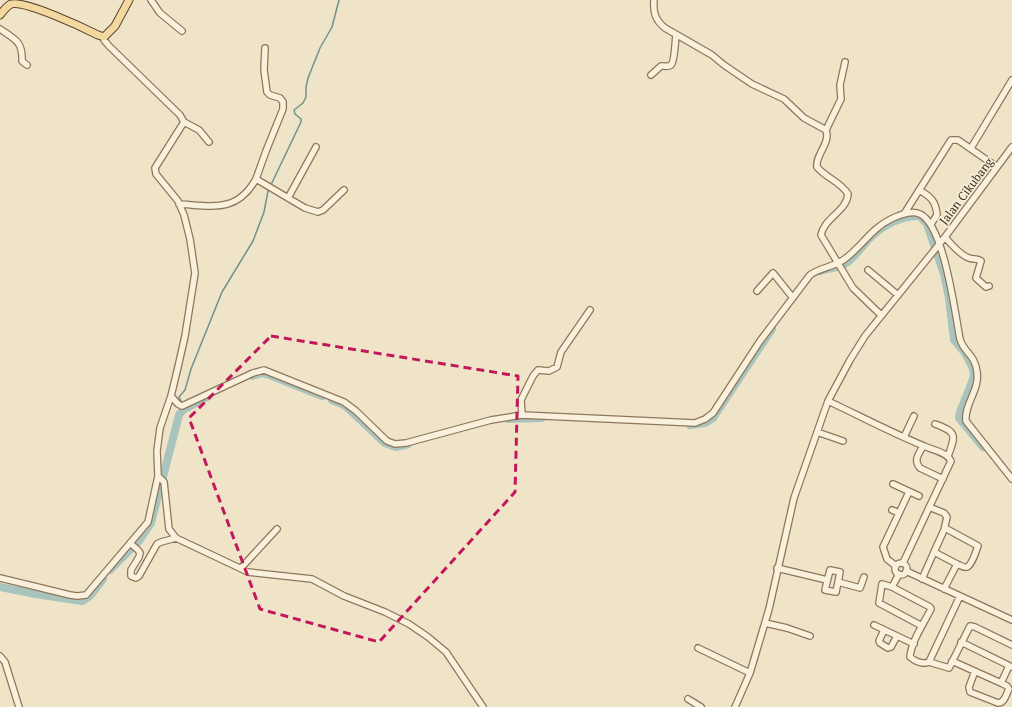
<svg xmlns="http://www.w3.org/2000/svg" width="1012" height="707" font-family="'PT Serif',serif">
<rect width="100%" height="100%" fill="#f0e4c8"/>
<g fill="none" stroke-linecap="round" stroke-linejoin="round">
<!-- stream -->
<path stroke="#6f938a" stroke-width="1.5" d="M181,401L179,397L185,390L191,369L222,292L253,241L264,212L268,191L301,122V119L295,114L294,110L303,103L306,97V87L308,78L320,48L332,27L339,0"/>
<!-- river -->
<path stroke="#a9c4bc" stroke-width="8" d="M820,271C830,267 840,269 849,261C856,255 862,247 868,240C881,226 901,215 920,216L927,224L944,274L949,298L954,340L965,353L973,368L974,375L972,382L960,412L959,418L983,447
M252,376L262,373L267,374L322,396
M332,400L344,405L351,411L385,443L396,447L408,444
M508,419L542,418
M690,425L705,423L713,418L772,329
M110,570L139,541L151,523L179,415L183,410L209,396
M0,587L35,594L82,601L90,596L103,579"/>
<!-- minor casing -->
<g stroke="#8d765c" stroke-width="8">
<path id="minor" d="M151,0L160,13L182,31
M654,0C653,12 655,20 665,28L712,55L724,65L752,84L784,99L804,118L826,130C831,143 815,155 817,167C826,178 841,182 848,194C847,211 824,218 821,235L853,288L881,315
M0,29C15,39 23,42 22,61L27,65
M104,37V40L109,46L180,115L184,122L155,168L156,174L178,201L184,215L190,239L195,273L185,336L178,367L171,396L160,428L157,451L158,476L164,482L169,529L176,538L248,572L312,579L344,596L385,612L409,624L428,637L446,652L483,707
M651,75L661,66C664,66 669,67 671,65C675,61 675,41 676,35
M184,122L199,130L209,142
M826,130L841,99L840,85L845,62
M971,148L1012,80
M256,179L266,151L283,109V102L280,98L270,95L267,92L264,70L265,48
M919,190C930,196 936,201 937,215L931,224
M288,198L316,147
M179,204C213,206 237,213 256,179L305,208L318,212L323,210L344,190
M904,214L951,140H958L997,167
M945,237C951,244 960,255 969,258C974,260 977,258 981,261L976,278L986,287L989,286
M868,270L898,295
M757,291L773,273L793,298
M171,396L178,404L182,406L253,373L264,370L344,402L356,411L387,441L395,444L406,443L491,420L522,415L695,423L705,419L713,413L760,341L810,275C821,267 835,267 846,258C862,246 872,228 891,219C899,215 912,210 920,214C944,225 955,313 960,339C964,353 975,354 977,372C980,390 964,404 966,421L1012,479
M828,401C860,416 892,433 924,446C932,450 947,452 951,461L903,563
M522,415L521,400L533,376L538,370L549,371L557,367L561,352L590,310
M935,424C957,432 956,435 948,456
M817,432L843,441
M904,437L914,416
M923,446C919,454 913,460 920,468L943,479
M893,484L919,496
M929,507L944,513L947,517L944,530L934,552
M892,510L899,513
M945,528L978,546C976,551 972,565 967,567C964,568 960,565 957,564
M130,543L138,550L140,553L139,557L131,570V576L136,578L139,576L157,544L161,542L176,538
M895 569a6 6 0 1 1 12 0a6 6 0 1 1-12 0Z
M896,566L887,559L883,547L909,492
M241,568L277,529
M777,568L827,580
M830,570L840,572L836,592L825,590Z
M906,571L1012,620
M0,578L70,595L77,596L86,595L148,522L158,476
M922,579L934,552L957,564L944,589
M838,582L860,588L864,577
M892,587L899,574
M960,596L929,662L949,668L970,626L975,627L1012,645
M765,623L787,628L810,636
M874,625L914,644
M922,626L879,603L882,584L892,587L930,607L931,609C924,623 911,642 910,657C916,662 922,665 929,662
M884,630L879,641L880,643L888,648L891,647L897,636
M961,642L1012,667
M698,648L750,673
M0,656L5,662L19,707
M952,661L1001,683L1009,666
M975,671L969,687L970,692L998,703C1005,703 1006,694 1009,689L1007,686L1001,683
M688,699L701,707
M735,707L750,673L769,609L794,498L828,401L850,360L865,336L945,237L1012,147"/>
</g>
<!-- major casing -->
<g stroke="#5b4430" stroke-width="9">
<path id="major" d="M0,15C3,11 7,6 11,4C25,0 84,28 98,35L104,37L115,26L129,0"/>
</g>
<!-- minor -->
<use href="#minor" stroke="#faf1dc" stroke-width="5.5"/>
<!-- major -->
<use href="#major" stroke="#f3d9a0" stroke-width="7"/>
</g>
<!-- marked area -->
<path fill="none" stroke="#c2185b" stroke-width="3" stroke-dasharray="8 5" stroke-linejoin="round" d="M271,336L518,376L515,492L379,642L260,609L189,418Z"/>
<g text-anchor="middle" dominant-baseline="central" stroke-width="3.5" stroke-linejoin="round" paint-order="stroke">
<!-- street labels -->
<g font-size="12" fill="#3d2e20" stroke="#f7eed8">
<text transform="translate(966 191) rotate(-53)">Jalan Cikubang</text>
</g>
</g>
</svg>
